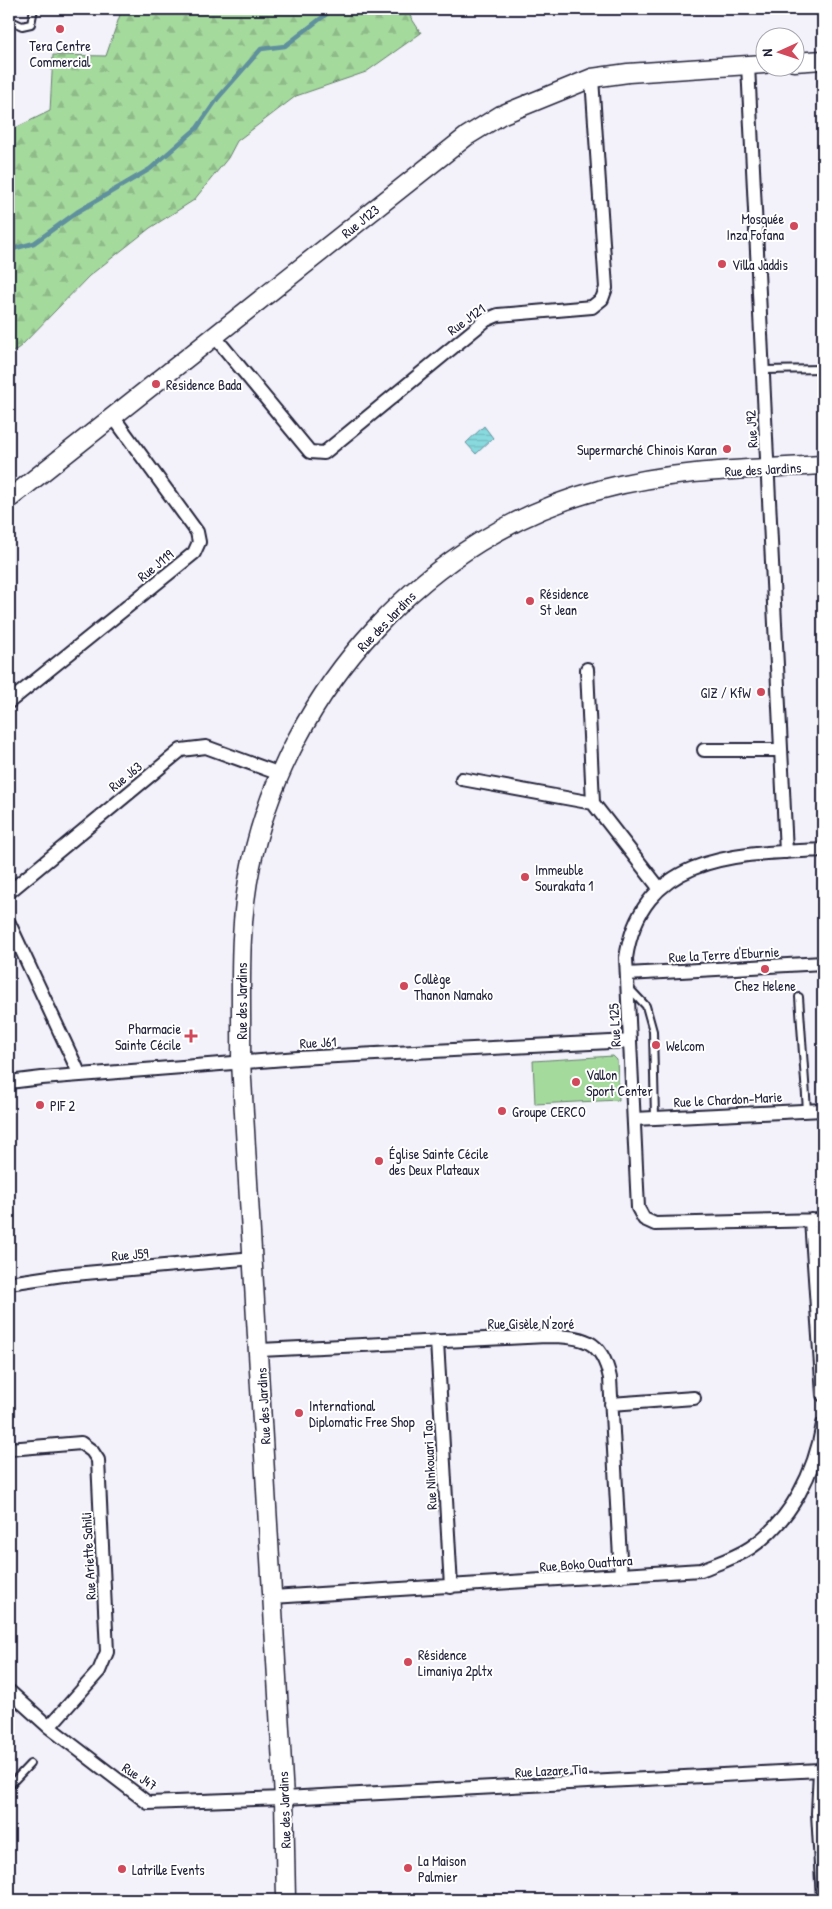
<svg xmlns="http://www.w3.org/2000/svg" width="832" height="1909" font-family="'Patrick Hand',sans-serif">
<defs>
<pattern id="forest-firs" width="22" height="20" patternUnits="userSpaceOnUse" patternTransform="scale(1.25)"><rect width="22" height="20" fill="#a5da9d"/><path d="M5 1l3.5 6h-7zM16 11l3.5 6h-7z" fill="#8ebb88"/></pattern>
<pattern id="water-rules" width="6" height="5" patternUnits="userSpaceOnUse" patternTransform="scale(1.25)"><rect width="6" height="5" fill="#88dadf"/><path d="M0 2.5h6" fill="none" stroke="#75bbc0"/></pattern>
</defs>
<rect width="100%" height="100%" fill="#f3f1fa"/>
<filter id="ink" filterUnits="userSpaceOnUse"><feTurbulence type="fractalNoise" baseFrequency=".02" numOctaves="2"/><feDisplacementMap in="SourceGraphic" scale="10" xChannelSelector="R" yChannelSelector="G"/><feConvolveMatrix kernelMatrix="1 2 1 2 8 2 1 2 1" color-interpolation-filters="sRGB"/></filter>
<g filter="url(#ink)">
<!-- green -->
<path fill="#a5da9d" stroke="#647e6c" d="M613,1056L617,1060L619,1100L535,1104L533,1061Z"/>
<!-- forest -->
<path fill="url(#forest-firs)" stroke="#647e6c" d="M122,9H420L410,16L421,33L366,72L296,96L237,141L228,158L194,200L150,228L89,276L21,346L9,355V131L50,111L53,55L106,56Z"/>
<!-- water -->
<path fill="url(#water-rules)" stroke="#5f909d" d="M484,426L493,438L476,454L466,443Z"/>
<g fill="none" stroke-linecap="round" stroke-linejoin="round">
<!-- stream -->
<path stroke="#5f909d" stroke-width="4.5" d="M9,250L34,243L77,212L150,169L197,128L218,98L261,49L285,46L333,9"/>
<!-- lane casing -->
<g stroke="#22223b" stroke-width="10">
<path id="lane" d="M9,20L22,26L31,24L34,9
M763,370L823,369
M630,989L646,1006L653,1031L655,1118
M799,997L807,1110
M9,1786L30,1764"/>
</g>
<!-- street casing -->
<g stroke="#22223b" stroke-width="16">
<path id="street" d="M748,65L786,852
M215,337L310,452L324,453L486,320L498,315L592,307L602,299L606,288L592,78
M587,669L593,803L660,889
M9,702L194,553L199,542L197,532L114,418
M704,750H781
M462,779L593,803
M823,850C738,854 642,853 626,958L638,1208L644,1219L655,1224L823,1220
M9,892L181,750L206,747L280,774
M9,923L80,1075
M627,974L823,963
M9,1082L42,1078L298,1058L630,1041
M634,1119L823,1110
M811,1220L823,1395
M9,1283L63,1275L254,1258
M437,1341L451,1587
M260,1350L546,1336C582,1336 602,1339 610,1378L621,1576
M611,1404L694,1398
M9,1449L81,1443L92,1451L98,1460L107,1652L99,1671L49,1727
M272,1597L701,1570C718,1563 735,1558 750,1548C792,1520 815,1471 823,1424
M9,1691L49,1727L148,1803L284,1798L820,1770
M823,1900L818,1813L820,1770L823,1766"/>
</g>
<!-- secondary casing -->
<g stroke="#22223b" stroke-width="21">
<path id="secondary" d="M794,62L823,60
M9,499L467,136L501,115L592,78L628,73L764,64
M286,1900L284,1798L241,1062C242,997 237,930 251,865C288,690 428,534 603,489C674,470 750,469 823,465"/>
</g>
<!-- lane -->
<use href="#lane" stroke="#fff" stroke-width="6"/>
<!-- street -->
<use href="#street" stroke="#fff" stroke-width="12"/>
<!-- secondary -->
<use href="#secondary" stroke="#fff" stroke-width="18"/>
</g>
</g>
<!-- markers -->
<g fill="#d1495b" stroke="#fff" stroke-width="2">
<circle cx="60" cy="29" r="5"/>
<circle cx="794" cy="226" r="5"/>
<circle cx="722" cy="264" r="5"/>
<circle cx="156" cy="384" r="5"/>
<circle cx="727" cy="449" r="5"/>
<circle cx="530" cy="601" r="5"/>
<circle cx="761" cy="692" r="5"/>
<circle cx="525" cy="877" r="5"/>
<circle cx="765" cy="969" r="5"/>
<circle cx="404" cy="986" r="5"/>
<path d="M188.5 1028.5h5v5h5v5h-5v5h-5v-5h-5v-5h5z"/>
<circle cx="656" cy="1045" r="5"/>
<circle cx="576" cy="1082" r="5"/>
<circle cx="40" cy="1105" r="5"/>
<circle cx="502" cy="1111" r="5"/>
<circle cx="379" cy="1161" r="5"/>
<circle cx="299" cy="1413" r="5"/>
<circle cx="408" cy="1662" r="5"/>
<circle cx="408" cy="1868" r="5"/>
<circle cx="122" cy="1869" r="5"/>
</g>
<g text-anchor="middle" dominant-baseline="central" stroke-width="4" stroke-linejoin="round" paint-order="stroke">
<!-- poi labels -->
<g font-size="14" fill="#22223b" stroke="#fff" text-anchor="start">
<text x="60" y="45" text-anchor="middle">Tera Centre<tspan x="60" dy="16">Commercial</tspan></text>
<text x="784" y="218" text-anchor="end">Mosquée<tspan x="784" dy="16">Inza Fofana</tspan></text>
<text x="732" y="264">Villa Jaddis</text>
<text x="166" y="384">Residence Bada</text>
<text x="717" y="449" text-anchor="end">Supermarché Chinois Karan</text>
<text x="540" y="593">Résidence<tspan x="540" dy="16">St Jean</tspan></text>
<text x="751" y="692" text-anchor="end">GIZ / KfW</text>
<text x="535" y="869">Immeuble<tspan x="535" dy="16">Sourakata 1</tspan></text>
<text x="414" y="978">Collège<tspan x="414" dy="16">Thanon Namako</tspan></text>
<text x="765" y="985" text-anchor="middle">Chez Helene</text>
<text x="181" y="1028" text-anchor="end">Pharmacie<tspan x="181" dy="16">Sainte Cécile</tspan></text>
<text x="666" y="1045">Welcom</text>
<text x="586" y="1074">Vallon<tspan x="586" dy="16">Sport Center</tspan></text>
<text x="50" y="1105">PIF 2</text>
<text x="512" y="1111">Groupe CERCO</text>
<text x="389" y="1153">Église Sainte Cécile<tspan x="389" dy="16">des Deux Plateaux</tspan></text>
<text x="309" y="1405">International<tspan x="309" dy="16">Diplomatic Free Shop</tspan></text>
<text x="418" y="1654">Résidence<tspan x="418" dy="16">Limaniya 2pltx</tspan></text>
<text x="418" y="1860">La Maison<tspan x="418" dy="16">Palmier</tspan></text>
<text x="132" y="1869">Latrille Events</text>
</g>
<!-- street labels -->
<g font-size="14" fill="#22223b" stroke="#fff">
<text transform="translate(360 221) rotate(-39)">Rue J123</text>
<text transform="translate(466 319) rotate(-36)">Rue J121</text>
<text transform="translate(751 429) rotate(-93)">Rue J92</text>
<text transform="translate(763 469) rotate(-3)">Rue des Jardins</text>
<text transform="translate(155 565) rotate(-39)">Rue J119</text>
<text transform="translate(386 621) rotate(-46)">Rue des Jardins</text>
<text transform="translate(125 776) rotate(-39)">Rue J63</text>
<text transform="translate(724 954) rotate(-3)">Rue la Terre d'Eburnie</text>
<text transform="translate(241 1001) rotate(-90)">Rue des Jardins</text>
<text transform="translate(614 1025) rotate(-93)">Rue L125</text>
<text transform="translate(318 1042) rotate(-3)">Rue J61</text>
<text transform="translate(728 1099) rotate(-3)">Rue le Chardon-Marie</text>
<text transform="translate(130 1254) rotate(-5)">Rue J59</text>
<text x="531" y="1323">Rue Gisèle N'zoré</text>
<text transform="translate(263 1406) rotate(-93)">Rue des Jardins</text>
<text transform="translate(429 1465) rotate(-93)">Rue Ninkouari Tao</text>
<text transform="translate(88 1556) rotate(-93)">Rue Ariette Sahili</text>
<text transform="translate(586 1563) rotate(-4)">Rue Boko Ouattara</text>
<text transform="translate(551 1770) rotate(-3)">Rue Lazare Tia</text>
<text transform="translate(140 1776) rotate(33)">Rue J47</text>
<text transform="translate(284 1810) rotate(-92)">Rue des Jardins</text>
</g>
</g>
<!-- margin -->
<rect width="832" height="1909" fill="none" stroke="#fff" stroke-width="30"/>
<rect x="15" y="15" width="802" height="1879" fill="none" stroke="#22223b" stroke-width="2" filter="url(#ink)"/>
<!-- north arrow -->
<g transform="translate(780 52) rotate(267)"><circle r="24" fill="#ffffff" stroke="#a7a7b1"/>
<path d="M0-4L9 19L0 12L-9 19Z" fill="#d1495b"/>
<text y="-8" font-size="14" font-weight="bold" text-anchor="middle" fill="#22223b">N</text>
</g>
</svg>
